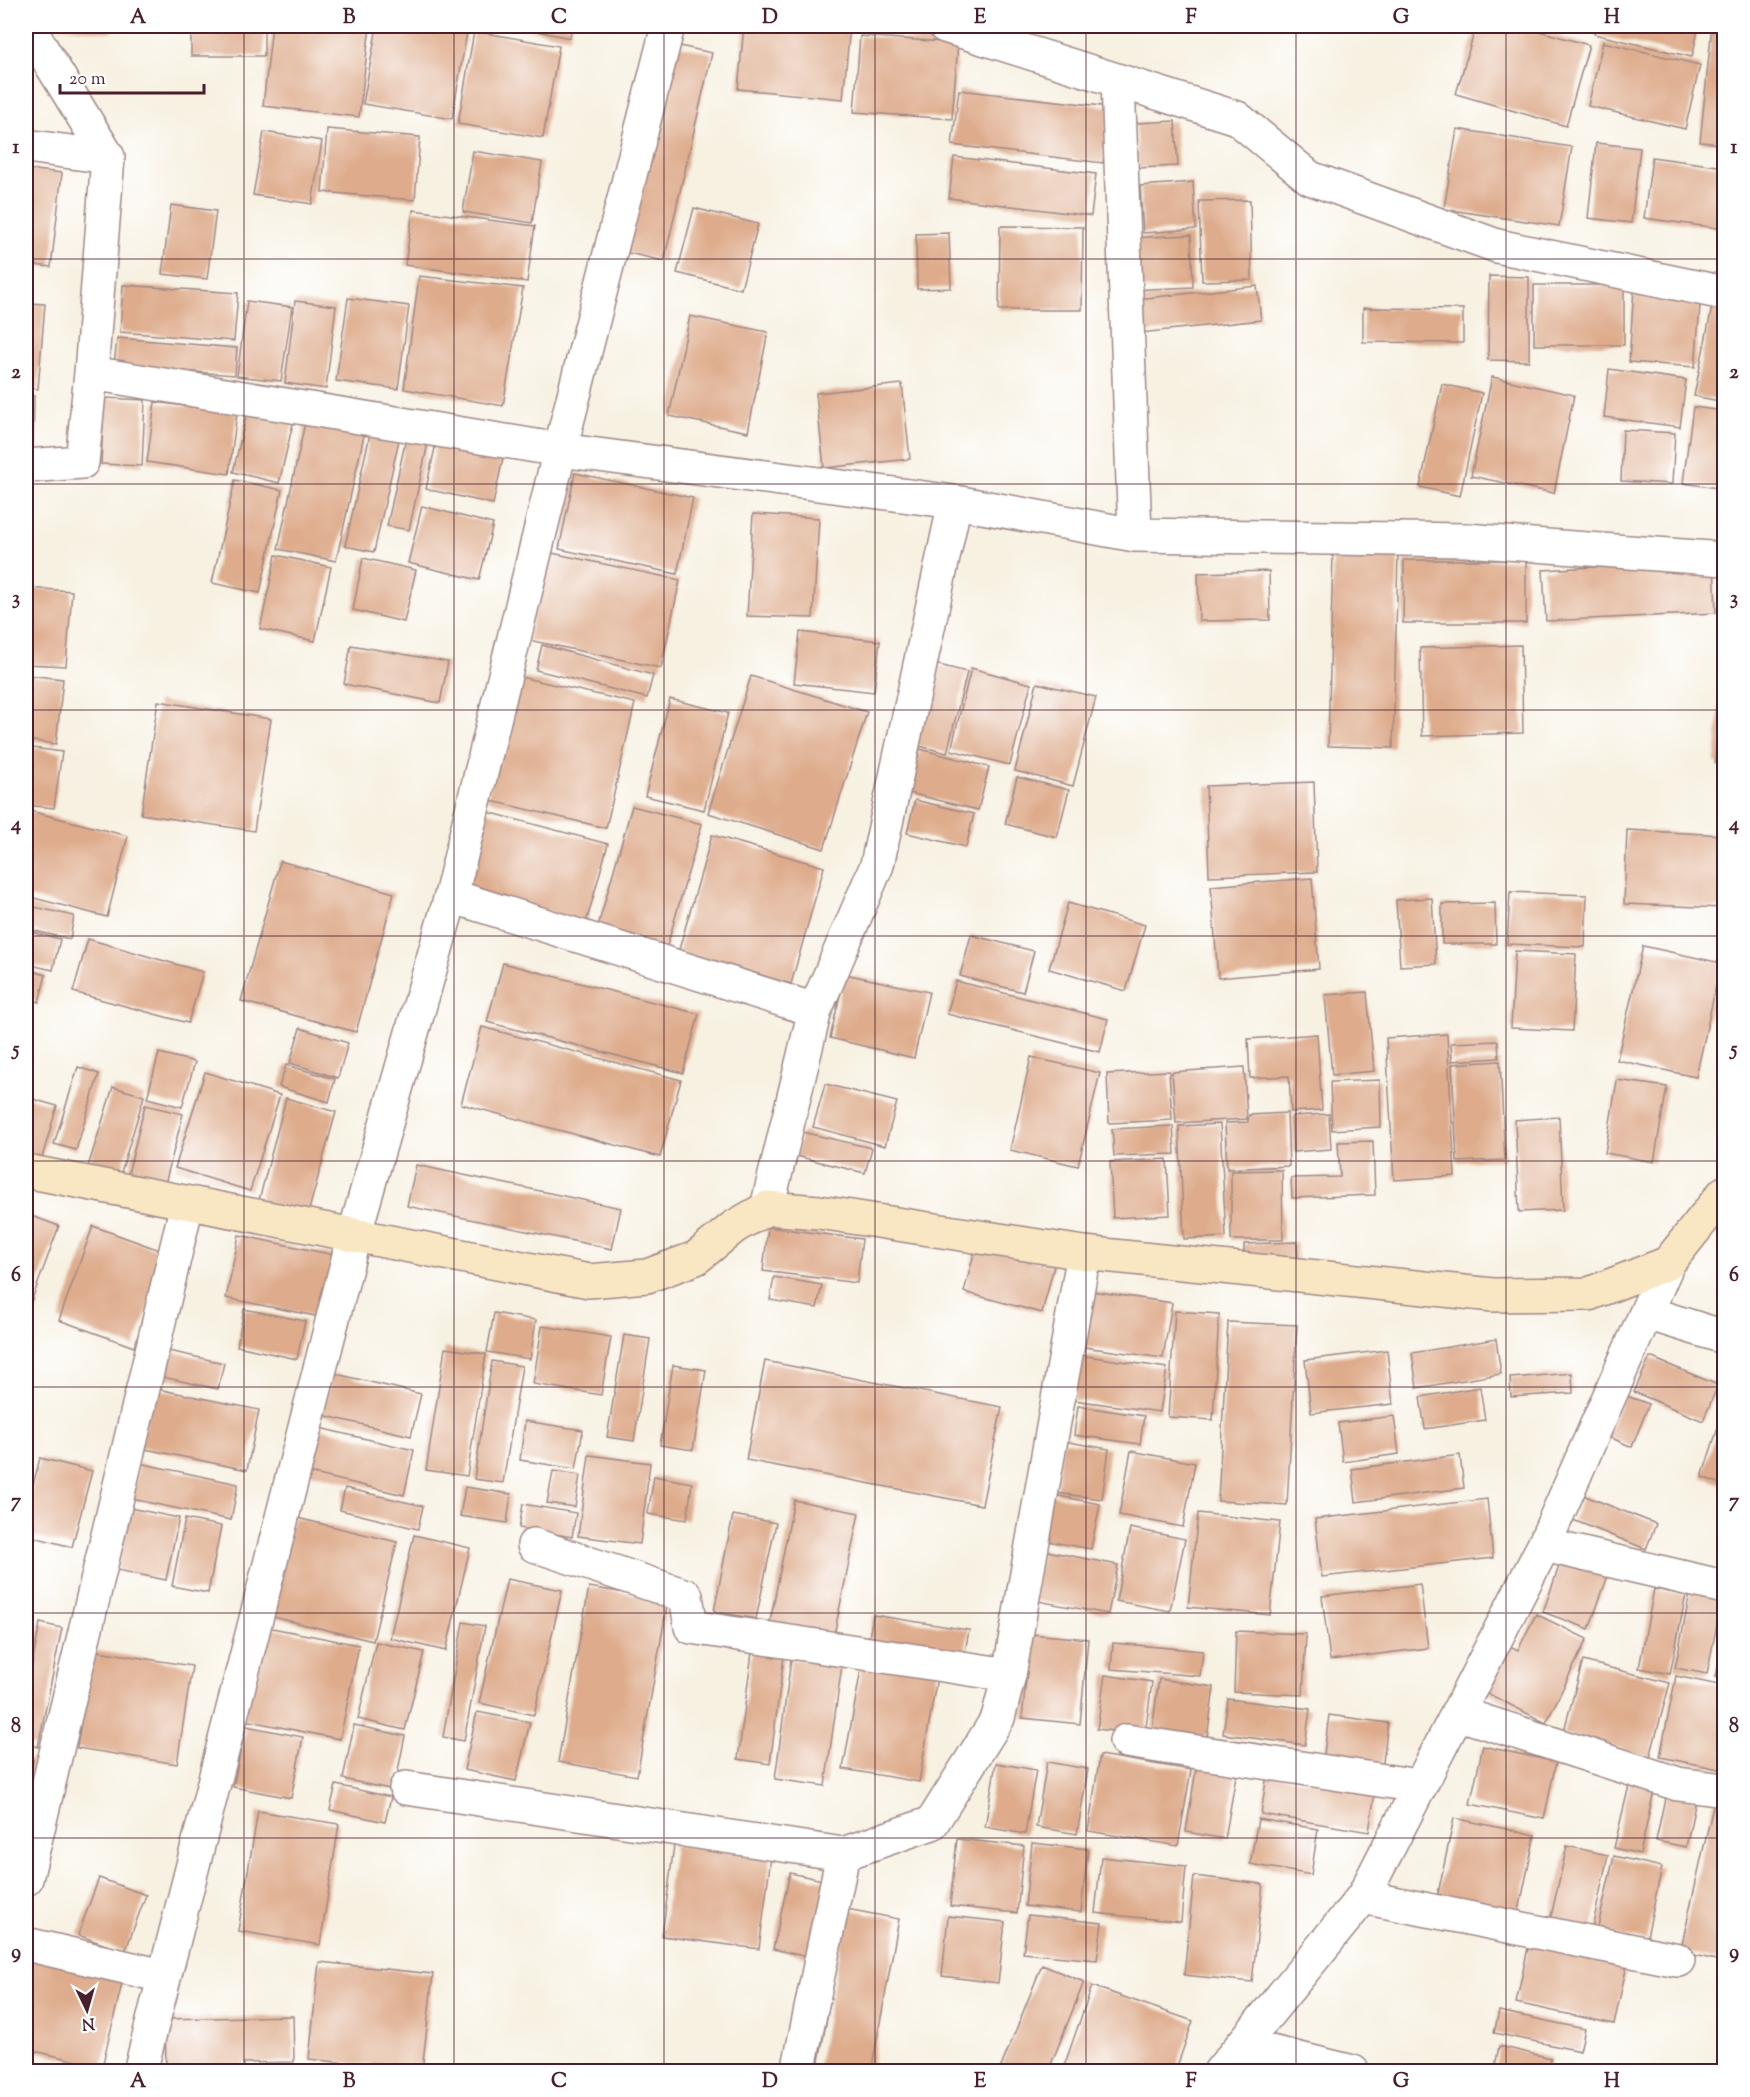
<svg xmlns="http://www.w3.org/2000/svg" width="1750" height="2097" font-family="'Sorts Mill Goudy',serif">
<rect width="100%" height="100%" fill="#fff"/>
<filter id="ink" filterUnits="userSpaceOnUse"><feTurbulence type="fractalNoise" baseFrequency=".0167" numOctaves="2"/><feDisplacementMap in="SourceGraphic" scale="12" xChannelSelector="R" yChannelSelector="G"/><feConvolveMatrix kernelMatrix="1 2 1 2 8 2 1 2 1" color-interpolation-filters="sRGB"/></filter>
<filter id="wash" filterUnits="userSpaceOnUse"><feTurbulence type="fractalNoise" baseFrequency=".008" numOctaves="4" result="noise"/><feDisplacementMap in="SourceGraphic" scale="24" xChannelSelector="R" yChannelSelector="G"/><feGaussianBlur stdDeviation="1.35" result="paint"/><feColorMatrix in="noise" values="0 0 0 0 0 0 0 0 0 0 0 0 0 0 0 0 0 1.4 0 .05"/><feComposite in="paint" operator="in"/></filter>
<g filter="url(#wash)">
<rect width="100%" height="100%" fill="#f7f1e2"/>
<g id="blocks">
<!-- building -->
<path fill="#deac8c" d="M53,26H113L112,33Z
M191,26H264V56H191Z
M272,26H370L359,117L263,106Z
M377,26H468L452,119L363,104Z
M514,26H572L570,38Z
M744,26H850L843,99L738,89Z
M1476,26H1521L1589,45L1566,126L1456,94Z
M1596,26H1699L1692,57L1594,34Z
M1712,26H1724V144L1700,142Z
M474,31L559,46L543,138L458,124Z
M860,36L958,43L952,119L854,112Z
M1603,42L1700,65L1685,129L1588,106Z
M675,45L712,53L664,261L628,253Z
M959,90L1110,107L1103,163L952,145Z
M1175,121L1178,166L1138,168L1136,123Z
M327,129L420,137L415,200L322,192Z
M1457,129L1572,147L1559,226L1444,209Z
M264,132L322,141L312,204L253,195Z
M1596,143L1640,148L1631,223L1588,218Z
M473,151L542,162L532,223L463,212Z
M954,157L1096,174L1091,216L949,198Z
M1652,157L1724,167V229L1644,218Z
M26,169L62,173L51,267L26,264Z
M1193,182L1196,229L1143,233L1140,186Z
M1250,200L1252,280L1202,281L1199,201Z
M171,205L216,211L207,279L162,274Z
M694,208L758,224L741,289L677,273Z
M413,210L535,226L527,282L405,265Z
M1000,226L1083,227L1082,310H999Z
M949,233L951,288L917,289L916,234Z
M1191,235L1193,287L1131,290L1128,238Z
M419,276L523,288L503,406L404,389Z
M1489,276L1529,277V361L1488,360Z
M123,285L238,293L234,341L120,332Z
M1534,285H1624V345H1534Z
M1257,286L1261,320L1140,333L1137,299Z
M1634,288L1701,293L1695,367L1629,362Z
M348,298L409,306L398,389L336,381Z
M247,301L292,307L281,381L237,376Z
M295,301L336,306L326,389L285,383Z
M1713,302L1724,305V402L1694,396Z
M26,303L45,304L38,389L26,388Z
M1363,308L1463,309V343L1363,342Z
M690,316L768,332L748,432L669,416Z
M117,338L237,348L235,375L114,366Z
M1609,369L1686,380L1680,427L1604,417Z
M1492,377L1574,395L1554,493L1471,476Z
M902,384L910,459L824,468L816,393Z
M1442,384L1482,393L1460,496L1420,487Z
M26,395L34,396L33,447H26Z
M104,398L145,400L142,466L101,464Z
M155,402L237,413L229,474L147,462Z
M1693,407L1724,411V489L1683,483Z
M248,409L294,419L279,483L233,472Z
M306,418L365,431L336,561L278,549Z
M372,425L401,431L374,552L345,546Z
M408,429L430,434L409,530L387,526Z
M1623,430L1675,433L1672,484L1621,481Z
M438,434L505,449L493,504L426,489Z
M575,473L693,498L677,574L559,549Z
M235,480L282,490L260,593L212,583Z
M422,506L493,524L479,580L408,563Z
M753,514L819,518L813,618L747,616Z
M547,552L680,580L661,668L528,640Z
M1333,553L1398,555L1393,748L1328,746Z
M276,555L331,567L315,641L260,629Z
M363,558L416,570L404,622L353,610Z
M1404,560H1526V623H1403Z
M1714,560L1716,613L1546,621L1543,570Z
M1269,571L1270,620L1199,621L1198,573Z
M26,588L72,591L66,666L26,664Z
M800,632L880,641L874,692L794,683Z
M351,645L448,662L440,703L344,684Z
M542,645L653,675L647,698L536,670Z
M1521,645L1523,733L1422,736L1420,648Z
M1723,661H1724V763H1715Z
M931,663L967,672L947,753L911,744Z
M971,668L1031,684L1010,765L951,750Z
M26,675L63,679L56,744L26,740Z
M516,676L635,703L606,828L487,800Z
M751,676L867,712L824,849L708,813Z
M1037,683L1096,697L1073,786L1015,771Z
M670,699L728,713L704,810L645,796Z
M158,701L271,719L254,831L141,814Z
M26,747L62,752L54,808L26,805Z
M920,749L989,767L978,810L909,793Z
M1017,777L1069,790L1057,837L1005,824Z
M1314,782L1317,872L1209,876L1206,786Z
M915,800L974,814L966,847L907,833Z
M632,806L702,824L665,953L596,933Z
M26,810L128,836L107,917L26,896Z
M484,811L608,844L586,923L462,889Z
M1627,830L1724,835V908L1624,904Z
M712,835L824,867L791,984L678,953Z
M280,861L394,893L356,1032L241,1001Z
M1312,878L1319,969L1218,978L1211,886Z
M1510,892L1587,895L1585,947L1507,944Z
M1432,898L1436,964L1400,966L1396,900Z
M1068,903L1145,925L1126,991L1049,969Z
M1495,903L1496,944H1442V904Z
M26,905L74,916L70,939L26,929Z
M26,931L60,939L53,970L26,964Z
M971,935L1034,951L1023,992L960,976Z
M88,939L203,972L188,1023L73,992Z
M1643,946L1721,963L1696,1077L1617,1060Z
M1515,951L1576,954L1572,1031L1511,1028Z
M503,963L699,1014L683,1073L487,1022Z
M26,969L46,975L39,1002L26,998Z
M845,974L929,992L914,1058L830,1038Z
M956,981L1108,1019L1100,1052L947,1014Z
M1367,992L1374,1071L1332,1075L1325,995Z
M482,1027L681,1080L660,1157L461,1104Z
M300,1028L348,1043L338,1078L290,1063Z
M1317,1034L1322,1110L1291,1112L1289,1076L1250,1078L1248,1039Z
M1447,1034L1455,1176L1394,1180L1386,1038Z
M1498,1041L1499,1058L1452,1061L1451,1043Z
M159,1053L195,1062L182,1107L147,1098Z
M1031,1057L1100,1073L1078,1166L1010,1150Z
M1500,1061L1505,1160L1457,1162L1452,1064Z
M286,1065L335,1079L329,1102L279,1087Z
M78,1067L99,1074L76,1150L54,1144Z
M1244,1067L1247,1119L1176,1123L1172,1072Z
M1169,1071L1172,1120L1109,1123L1107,1074Z
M205,1072L280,1095L250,1191L175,1168Z
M1380,1080L1381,1127L1332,1130L1330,1082Z
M1617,1080L1667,1087L1654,1162L1605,1153Z
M825,1084L897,1102L885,1146L813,1127Z
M113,1087L144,1096L119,1179L87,1170Z
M26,1097L57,1106L41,1161L26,1156Z
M286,1098L336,1112L307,1217L258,1204Z
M145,1105L183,1114L164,1188L127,1178Z
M1287,1113L1289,1166L1227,1169L1225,1123L1248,1122L1249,1115Z
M1329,1114L1331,1149L1293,1152L1292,1116Z
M1559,1117L1563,1210L1519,1212L1515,1120Z
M1220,1124L1226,1237L1184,1239L1179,1126Z
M1173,1126L1175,1154L1114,1156L1112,1129Z
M802,1132L872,1148L865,1173L796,1156Z
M1373,1141L1375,1195L1292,1198L1291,1178L1340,1177L1338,1142Z
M1167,1159L1170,1215L1113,1218L1110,1162Z
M416,1165L621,1208L612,1249L407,1206Z
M1282,1170L1283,1240H1231V1171Z
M26,1214L59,1226L26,1316Z
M93,1226L168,1253L134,1347L59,1320Z
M768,1227L862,1239L857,1283L763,1271Z
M239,1235L334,1255L321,1317L226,1298Z
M1297,1242L1298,1264L1244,1265V1244Z
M976,1246L1054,1266L1042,1313L964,1292Z
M774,1277L822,1285L817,1308L770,1300Z
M1085,1290L1172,1303L1163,1358L1077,1346Z
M244,1309L305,1321L297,1359L237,1346Z
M1175,1311L1219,1314L1213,1420L1168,1417Z
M494,1313L536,1320L530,1359L487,1352Z
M1228,1322L1297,1325L1287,1505L1218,1501Z
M542,1326L611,1337L601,1395L533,1384Z
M624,1335L650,1339L634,1441L607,1437Z
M1496,1339L1501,1374L1417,1388L1412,1353Z
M445,1348L486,1354L467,1476L426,1470Z
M164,1350L224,1363L218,1389L158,1376Z
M1387,1350L1393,1404L1311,1413L1305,1360Z
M1080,1355L1167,1368L1160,1412L1074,1400Z
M1650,1357L1718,1385L1703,1421L1634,1392Z
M492,1361L522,1366L503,1483L474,1479Z
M765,1361L1002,1407L982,1505L746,1460Z
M673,1365L706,1370L693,1450L660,1445Z
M332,1373L421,1394L411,1436L322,1415Z
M1572,1373L1573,1393L1511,1397L1510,1378Z
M1480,1387L1485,1420L1425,1429L1420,1397Z
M153,1388L259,1410L247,1470L140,1448Z
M1624,1395L1649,1404L1632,1447L1607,1436Z
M1078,1406L1144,1416L1140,1444L1074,1435Z
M1724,1409V1485L1702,1477Z
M1394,1416L1399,1454L1343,1462L1338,1423Z
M525,1421L583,1430L576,1469L520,1460Z
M315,1427L414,1450L404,1495L305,1472Z
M1063,1441L1109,1449L1102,1499L1056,1493Z
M1131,1451L1195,1463L1183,1527L1119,1515Z
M589,1455L650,1463L640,1544L578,1536Z
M1460,1455L1464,1488L1356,1502L1352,1469Z
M40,1458L92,1471L72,1547L26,1535V1512Z
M139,1463L238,1484L231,1520L132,1499Z
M553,1471L580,1475L575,1507L547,1503Z
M654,1476L692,1483L687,1520L648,1514Z
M465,1487L511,1494L507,1523L460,1516Z
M345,1488L423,1506L418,1529L340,1510Z
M1049,1494L1100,1504L1091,1549L1041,1540Z
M1583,1495L1656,1524L1646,1549L1573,1520Z
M1487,1499L1493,1558L1322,1577L1315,1519Z
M794,1500L859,1513L833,1640L769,1627Z
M523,1504L576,1513L572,1537L519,1528Z
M130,1508L179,1518L166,1580L117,1570Z
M1198,1513L1280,1522L1270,1615L1188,1607Z
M733,1515L776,1523L756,1619L714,1611Z
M293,1517L397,1542L373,1641L269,1616Z
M185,1519L221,1526L208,1593L172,1586Z
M1130,1528L1185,1539L1170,1611L1116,1601Z
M414,1535L470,1548L446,1651L390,1638Z
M1042,1550L1118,1565L1108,1614L1032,1600Z
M1563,1555L1610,1570L1589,1629L1543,1612Z
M507,1579L562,1590L534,1715L479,1703Z
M1420,1584L1428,1648L1330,1660L1322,1596Z
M589,1587L668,1600L637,1776L558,1762Z
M1691,1588L1723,1594L1707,1674L1675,1668Z
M1654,1589L1686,1595L1670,1674L1639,1668Z
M1536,1614L1587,1639L1546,1723L1477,1688L1500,1641L1518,1650Z
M873,1615L969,1630L964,1658L868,1643Z
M463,1622L485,1626L464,1741L443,1737Z
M40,1623L62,1628L38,1747L26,1744V1697Z
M262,1626L359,1645L340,1739L244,1720Z
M1236,1631L1306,1634L1303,1695L1234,1692Z
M1031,1634L1088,1639L1080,1724L1022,1718Z
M1723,1640H1724V1678L1716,1677Z
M376,1642L424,1652L405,1730L358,1719Z
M1113,1643L1203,1651L1200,1676L1111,1669Z
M92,1650L192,1666L177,1764L77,1748Z
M752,1652L784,1656L770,1764L738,1759Z
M863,1658L938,1671L919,1782L843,1769Z
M791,1659L842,1665L825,1786L775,1779Z
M1583,1661L1670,1683L1650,1757L1563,1734Z
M1105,1675L1152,1682L1145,1735L1097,1729Z
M1676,1676L1724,1686V1770L1660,1757Z
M1159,1679L1214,1687L1207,1738L1152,1730Z
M1228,1699L1310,1709L1305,1745L1223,1734Z
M477,1712L530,1722L516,1781L464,1770Z
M1329,1715L1388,1723L1382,1770L1323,1762Z
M354,1725L405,1736L394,1790L343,1779Z
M246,1726L303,1737L291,1798L233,1787Z
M1483,1746L1556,1762L1544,1819L1470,1804Z
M1100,1755L1191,1770L1178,1846L1088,1831Z
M26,1758L33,1760L27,1790H26Z
M1047,1762L1088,1769L1077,1834L1036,1827Z
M996,1763L1036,1770L1025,1834L985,1827Z
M1197,1763L1237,1770L1225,1839L1186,1832Z
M1267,1774L1375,1792L1369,1832L1261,1814Z
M1631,1777L1656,1782L1640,1854L1614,1848Z
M336,1785L391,1797L385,1822L330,1810Z
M1666,1793L1696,1800L1686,1847L1656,1841Z
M1714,1802L1724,1804V1945L1721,1961L1680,1952Z
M258,1811L339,1824L320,1945L238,1931Z
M1454,1818L1535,1835L1517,1920L1436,1903Z
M1258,1819L1318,1829L1311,1875L1250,1864Z
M957,1839L1024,1846L1017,1913L950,1906Z
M1032,1843L1088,1849L1081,1912L1025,1906Z
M674,1845L771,1857L759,1949L662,1936Z
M1567,1846L1608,1855L1592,1929L1550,1921Z
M1614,1856L1662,1867L1646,1941L1597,1931Z
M1101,1857L1186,1866L1181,1922L1095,1913Z
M790,1873L832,1882L816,1959L773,1949Z
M1194,1876L1263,1884L1252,1982L1184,1975Z
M99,1878L146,1895L125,1952L78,1935Z
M847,1909L899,1919L871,2072H817Z
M1028,1915L1102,1923L1097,1960L1023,1953Z
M948,1916L1005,1922L998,1983L942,1976Z
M1529,1943L1627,1965L1614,2024L1516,2003Z
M26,1952L124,1975L102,2067L26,2049Z
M319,1962L433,1974L422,2071L309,2059Z
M1042,1965L1084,1982L1048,2072H999Z
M1092,1986L1193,2021L1175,2072H1062Z
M1499,2011L1585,2029L1580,2051L1494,2033Z
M293,2016L294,2062L244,2063V2072H166L165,2019Z
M1499,2046L1551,2058L1548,2072H1494Z"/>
</g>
</g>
<g filter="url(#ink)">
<use href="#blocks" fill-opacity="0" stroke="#a08886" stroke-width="1.5"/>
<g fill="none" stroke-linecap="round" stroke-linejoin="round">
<!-- street casing -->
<g stroke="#a08886" stroke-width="36">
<path id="street" d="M32,26V33L108,157L91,373
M945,26L1237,118L1310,178L1497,246L1724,293
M1118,81L1135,535
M26,146L108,157
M26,466L82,462L91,373L560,450L668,26
M451,896L815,1010
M767,1208L815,1010L877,865L955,502L1135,535L1466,540L1724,559
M1647,1313L1724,1337
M534,1545L686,1596L691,1627L1009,1675
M1544,1545L1724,1587
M1457,1713L1678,1784L1724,1790
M1126,1741L1418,1786
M406,1788L843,1854L798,2072
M843,1854L932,1823L998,1718L1009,1675L1084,1253
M26,1879L187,1204
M1363,1897L1678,1960
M26,1944L163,1976
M1242,2045L1353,2072
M140,2072L354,1236L451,896L560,450L955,502
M1220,2072L1363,1897L1544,1545L1668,1263"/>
</g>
<!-- secondary casing -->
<g stroke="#a08886" stroke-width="36">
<path id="secondary" d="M26,1171L589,1281L647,1276L696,1258L734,1227L767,1208L819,1212L1084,1253L1493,1295L1589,1294L1668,1263L1724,1193"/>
</g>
<!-- street -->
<use href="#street" stroke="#fff" stroke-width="33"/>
<!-- secondary -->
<use href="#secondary" stroke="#f9e7c3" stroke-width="33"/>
</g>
</g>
<!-- grid -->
<path fill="none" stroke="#4a1f2b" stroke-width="1.5" stroke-opacity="0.55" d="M244,26V2072M454,26V2072M664,26V2072M875,26V2072M1086,26V2072M1296,26V2072M1506,26V2072M26,259H1724M26,484H1724M26,710H1724M26,936H1724M26,1161H1724M26,1387H1724M26,1613H1724M26,1838H1724"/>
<!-- margin -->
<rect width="1750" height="2097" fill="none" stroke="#fff" stroke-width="66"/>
<!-- north arrow -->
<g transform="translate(87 2010) rotate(175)" stroke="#ffffff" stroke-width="4.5" paint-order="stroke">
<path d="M0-4.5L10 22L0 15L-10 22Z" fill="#4a1f2b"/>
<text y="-9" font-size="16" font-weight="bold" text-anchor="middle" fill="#4a1f2b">N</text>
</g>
<!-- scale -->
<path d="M60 84v9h144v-9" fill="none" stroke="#4a1f2b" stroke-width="3"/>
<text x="69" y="84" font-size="18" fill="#4a1f2b" stroke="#ffffff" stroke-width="4.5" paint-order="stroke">20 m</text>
<rect x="33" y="33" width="1684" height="2031" fill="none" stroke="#4a1f2b" stroke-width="2"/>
<g font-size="20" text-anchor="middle" font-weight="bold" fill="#4a1f2b">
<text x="138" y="23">A</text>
<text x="349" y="23">B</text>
<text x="559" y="23">C</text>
<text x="770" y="23">D</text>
<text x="980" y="23">E</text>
<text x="1191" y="23">F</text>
<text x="1401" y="23">G</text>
<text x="1612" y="23">H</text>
<text x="16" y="153">1</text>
<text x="1734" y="153">1</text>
<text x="16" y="378">2</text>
<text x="1734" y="378">2</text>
<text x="16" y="604">3</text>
<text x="1734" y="604">3</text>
<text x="16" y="830">4</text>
<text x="1734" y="830">4</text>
<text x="16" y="1055">5</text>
<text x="1734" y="1055">5</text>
<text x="16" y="1281">6</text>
<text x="1734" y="1281">6</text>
<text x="16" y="1507">7</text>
<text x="1734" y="1507">7</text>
<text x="16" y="1732">8</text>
<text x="1734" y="1732">8</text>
<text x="16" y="1958">9</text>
<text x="1734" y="1958">9</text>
<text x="138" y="2087">A</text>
<text x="349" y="2087">B</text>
<text x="559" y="2087">C</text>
<text x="770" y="2087">D</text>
<text x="980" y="2087">E</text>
<text x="1191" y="2087">F</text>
<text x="1401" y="2087">G</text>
<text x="1612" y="2087">H</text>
</g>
</svg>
